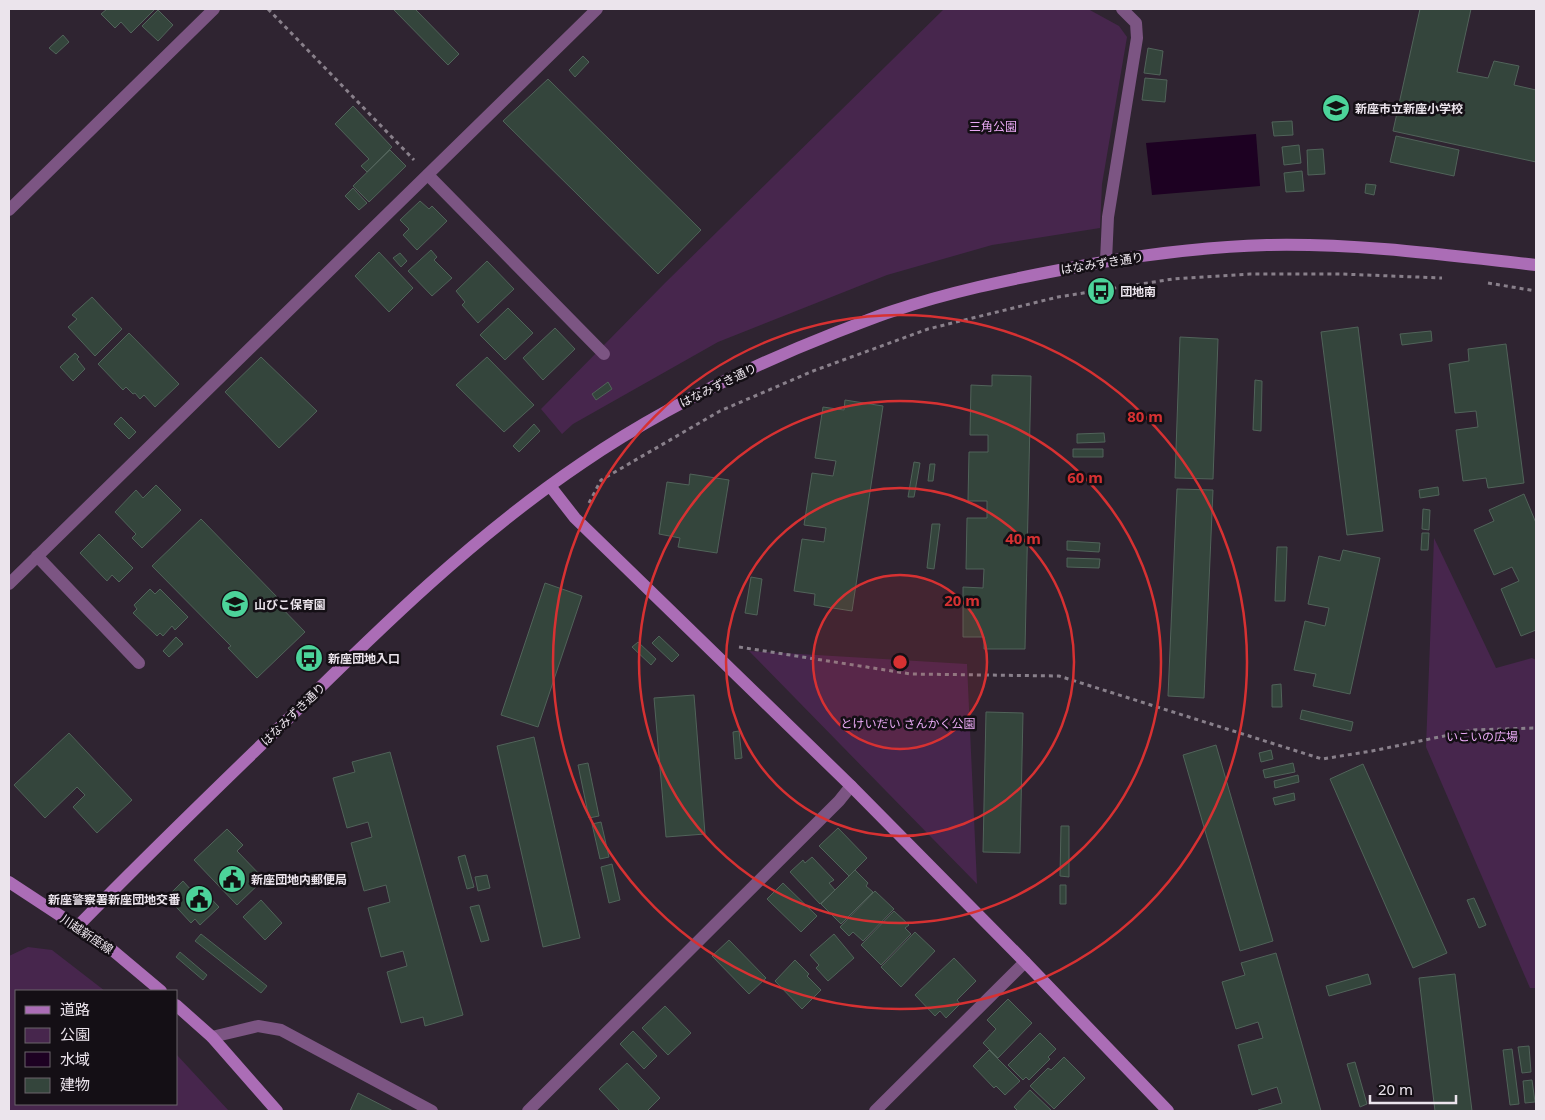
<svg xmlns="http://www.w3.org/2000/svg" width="1545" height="1120" font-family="'Noto Sans','Noto Sans JP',sans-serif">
<rect width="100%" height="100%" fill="#2f2431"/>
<!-- green -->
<path fill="#47264d" d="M944,9H1088L1119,26L1127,37L1102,184L1100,228L992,245L887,275L718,342L573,424L562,434L541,409L665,283Z
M1434,538L1496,668L1532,658L1536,660V988H1530L1426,747Z
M749,651L967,664L977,884Z
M28,947L52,950L105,991H16V1104H176V1054L229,1111H9V956Z"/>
<!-- water -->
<path fill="#1d0122" d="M1256,134L1260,186L1152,195L1146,143Z"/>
<!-- building -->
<path fill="#34453c" stroke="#51635a" d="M107,9H155L131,33L121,22L115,28L101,14Z
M393,9H415L459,54L448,65Z
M1420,9H1471L1457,72L1488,78L1494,61L1519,66L1514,85L1536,90V162L1393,131Z
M158,10L173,25L158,41L142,26Z
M63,35L69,42L56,54L49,48Z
M1148,48L1163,51L1160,75L1144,73Z
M583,56L589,62L575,77L569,70Z
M1145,78L1167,80L1165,102L1142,100Z
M548,79L701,230L658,274L503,121Z
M353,106L392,147L367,172L361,166L369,159L335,124Z
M1292,121L1293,135L1274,136L1272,122Z
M1396,136L1459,150L1454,176L1390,162Z
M1299,145L1301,163L1284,165L1282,147Z
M1323,149L1325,174L1308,175L1307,150Z
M390,150L406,166L369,202L353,186Z
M1302,171L1304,191L1286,192L1284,173Z
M1366,184L1376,185L1374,195L1365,193Z
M353,188L367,203L359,210L345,196Z
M420,201L429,209L432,206L447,221L417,250L403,235L409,229L400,220Z
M431,250L437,257L434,260L452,278L432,296L408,271Z
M379,252L413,288L389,312L355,276Z
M400,253L407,261L401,267L393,258Z
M487,261L514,289L478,323L462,305L465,302L456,291Z
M92,297L122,329L95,356L68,327L77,319L72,315Z
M508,308L533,333L505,360L480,335Z
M1358,327L1383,531L1347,535L1321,332Z
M555,328L575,349L543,380L523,358Z
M1431,331L1432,341L1402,345L1400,334Z
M129,333L179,384L155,407L144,395L140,399L135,393L133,394L126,387L123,390L98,364Z
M1180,337L1218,339L1213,479L1175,478Z
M1506,344L1524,483L1488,488L1486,478L1463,481L1456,430L1478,427L1476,411L1455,413L1449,364L1469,361L1468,349Z
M75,353L79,357L77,359L85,369L73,381L60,367Z
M261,357L317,411L279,448L225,392Z
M487,357L534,405L504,432L456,385Z
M992,375L1031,376L1025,649H984V637H963V587L983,588L984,569H966L967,518H987V501H968L969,452H988V435H970L971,385L992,386Z
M1255,380L1262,381L1261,431L1253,430Z
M608,382L612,389L596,400L592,394Z
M845,400L883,406L852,611L814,605L815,594L794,591L802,539L824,542L826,528L804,525L812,473L833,476L836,461L815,458L823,407L844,410Z
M121,417L136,432L129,439L114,424Z
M534,424L540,431L519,452L513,446Z
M1104,433L1105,442L1077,443V434Z
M1073,449H1103V457H1073Z
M914,462L920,463L914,497H908Z
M930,464H935L933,481H928Z
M690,474L729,480L717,553L678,547L680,538L659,534L667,482L689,485Z
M156,485L181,510L142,548L132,538L136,534L115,512L136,490L143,498Z
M1438,487L1439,495L1420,498L1419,490Z
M1177,489L1213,490L1204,698L1168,696Z
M1524,494L1536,523V630L1521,636L1501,589L1519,581L1512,567L1494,575L1474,530L1494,521L1489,510Z
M1423,509L1430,510L1429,530L1422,529Z
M201,519L278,598L275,601L305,632L257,678L228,648L231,646L152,566Z
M932,524H940L934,569L927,568Z
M1422,533H1429L1428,550H1421Z
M99,534L133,568L119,582L112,575L107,581L80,553Z
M1067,541L1100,543L1099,552L1067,550Z
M1277,547H1287L1285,601H1275Z
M1343,550L1380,558L1350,694L1313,686L1316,674L1294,670L1305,621L1325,626L1329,608L1308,604L1319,556L1340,561Z
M1067,558L1100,559L1099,568L1067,567Z
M751,577L762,579L757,615L745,613Z
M545,583L582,596L538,727L501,715Z
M150,589L155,594L160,589L188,617L175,630L172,626L163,636L160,633L157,636L133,613L137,609L134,605Z
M659,636L679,655L672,662L652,643Z
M176,637L183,644L169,657L163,651Z
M638,642L656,659L651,665L632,647Z
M1281,684L1282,707H1272V685Z
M694,695L705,834L666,837L654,698Z
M1302,710L1353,722L1351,731L1300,719Z
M986,712L1023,713L1020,853L983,852Z
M739,731L742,758L735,759L733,732Z
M69,733L132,800L97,833L73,807L85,795L77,787L45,818L14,785Z
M534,737L580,938L543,947L497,746Z
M1216,745L1273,941L1240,951L1183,755Z
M1271,750L1273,759L1261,762L1259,753Z
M390,752L463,1015L425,1026L423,1017L401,1023L387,972L407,966L403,951L381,957L368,908L390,902L386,885L364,891L351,843L372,837L368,822L347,828L333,778L355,772L352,762Z
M588,763L599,816L589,818L578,765Z
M1293,763L1295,772L1265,778L1263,770Z
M1363,764L1447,953L1413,968L1330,779Z
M1298,775L1299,782L1275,788L1274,781Z
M1294,793L1295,800L1275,805L1273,798Z
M601,822L609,857L600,859L592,824Z
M1061,826H1069V877L1060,876Z
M838,828L867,858L849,876L819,846Z
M227,829L243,845L237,851L264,879L237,905L194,860Z
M465,855L474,887L467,889L458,857Z
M812,857L834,880L829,883L835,890L820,904L790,872L803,860L805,863Z
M612,864L620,900L609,903L601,867Z
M855,870L868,883L866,886L873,892L841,924L821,904Z
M487,875L490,888L478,891L475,877Z
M183,881L192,891L198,885L219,907L200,925L195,919L191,923L167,897Z
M783,883L817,916L801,932L767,899Z
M1060,885H1066V904H1060Z
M875,891L894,909L863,941L853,932L849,936L840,927Z
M1474,898L1486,925L1479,928L1467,900Z
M261,900L282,923L265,940L243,917Z
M479,905L489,940L481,942L470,907Z
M894,911L909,925L905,928L911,934L881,965L861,945Z
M915,932L935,951L901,987L881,967Z
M201,934L267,986L261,993L195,941Z
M834,934L854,958L828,981L816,968L819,965L810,955Z
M729,940L766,978L749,994L712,956Z
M180,952L207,975L203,980L176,957Z
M1276,953L1321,1111H1259L1258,1110L1282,1103L1277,1087L1252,1095L1238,1045L1263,1038L1258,1022L1236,1029L1222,982L1245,975L1241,963Z
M954,958L976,981L957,1000L960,1004L946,1018L940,1011L935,1016L915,995Z
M795,960L809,974L807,976L821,990L802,1009L775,981Z
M1368,974L1371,984L1329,996L1326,986Z
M1455,974L1472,1111H1435L1419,978Z
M1008,999L1032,1023L998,1058L983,1043L996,1029L987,1020Z
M665,1006L691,1033L668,1055L642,1028Z
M633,1031L657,1056L644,1069L620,1044Z
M1040,1033L1056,1049L1048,1057L1050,1059L1029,1080L1026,1077L1023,1080L1008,1065Z
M1529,1046L1531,1072L1522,1073L1518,1047Z
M1512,1049L1519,1104L1510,1105L1503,1050Z
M989,1050L1020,1081L1005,1095L996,1086L994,1088L973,1066Z
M1064,1057L1085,1078L1054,1109L1030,1086L1048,1068L1051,1070Z
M1355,1062L1367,1104L1360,1107L1347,1064Z
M627,1063L660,1098L647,1111H620L599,1089Z
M1532,1080L1535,1102L1525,1103L1523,1081Z
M1030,1090L1052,1111H1018L1014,1107Z
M358,1093L393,1111H350Z"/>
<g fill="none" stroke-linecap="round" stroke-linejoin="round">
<!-- path -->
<path stroke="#89808b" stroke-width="3" stroke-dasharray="4 4" stroke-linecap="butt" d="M268,9L414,160
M1488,283L1536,291
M589,503L601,480L720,411L813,371L928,329L1058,297L1173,279L1250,274H1341L1442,278
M739,647L911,674L1059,676L1322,759L1372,751L1473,730L1536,728"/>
<!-- lane -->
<path stroke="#7c5583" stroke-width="12" d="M428,175L604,354
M37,556L139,663
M875,1111L1025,962"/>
<!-- street -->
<path stroke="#7c5583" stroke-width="12" d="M9,210L214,9
M1106,261L1108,217L1137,38L1136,23L1122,9
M9,584L597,9
M212,1037L258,1026L281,1030L432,1111
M528,1111L839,801L851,786"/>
<!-- secondary -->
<path stroke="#ab6db6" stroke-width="12" d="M550,486L575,518L851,786L1025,962L1168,1111
M9,882L111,949L161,991
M78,926C147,855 218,787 289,718C381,627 474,536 582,463C661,409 748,367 837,332C856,325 874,317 893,311C949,292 1007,280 1065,269C1131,256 1199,247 1267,245C1357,243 1446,255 1536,265
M176,1005L212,1037L277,1111"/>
</g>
<!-- distance rings -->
<circle cx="900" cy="662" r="87" fill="#d73132" fill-opacity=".12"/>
<g fill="none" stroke="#d73132" stroke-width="2.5">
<circle cx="900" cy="662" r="87"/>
<circle cx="900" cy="662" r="174"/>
<circle cx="900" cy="662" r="261"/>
<circle cx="900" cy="662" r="347"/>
</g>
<!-- icons -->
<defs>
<g id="school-disc" transform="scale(1.4375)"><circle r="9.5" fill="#4cd39a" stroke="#140f15"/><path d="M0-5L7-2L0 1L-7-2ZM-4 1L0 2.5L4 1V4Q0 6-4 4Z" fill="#111"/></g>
<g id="bus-disc" transform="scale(1.4375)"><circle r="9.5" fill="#4cd39a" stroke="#140f15"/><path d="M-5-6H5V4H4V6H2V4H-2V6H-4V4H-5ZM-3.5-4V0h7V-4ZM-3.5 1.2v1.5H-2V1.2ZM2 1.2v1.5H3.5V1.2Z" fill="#111"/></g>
<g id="civic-disc" transform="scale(1.4375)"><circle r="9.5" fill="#4cd39a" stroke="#140f15"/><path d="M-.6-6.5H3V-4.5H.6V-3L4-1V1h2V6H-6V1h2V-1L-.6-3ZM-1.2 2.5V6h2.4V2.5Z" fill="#111"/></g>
</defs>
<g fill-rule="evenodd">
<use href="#school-disc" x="1336" y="108"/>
<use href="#bus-disc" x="1101" y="291"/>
<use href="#school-disc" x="235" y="604"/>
<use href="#bus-disc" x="309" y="658"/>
<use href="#civic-disc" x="232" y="879"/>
<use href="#civic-disc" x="199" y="899"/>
</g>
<g text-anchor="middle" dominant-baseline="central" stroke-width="5" stroke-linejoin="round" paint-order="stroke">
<!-- poi labels -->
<g font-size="12" font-weight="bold" fill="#ebe4ec" stroke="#140f15" text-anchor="start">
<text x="1355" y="108">新座市立新座小学校</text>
<text x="1120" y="291">団地南</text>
<text x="254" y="604">山びこ保育園</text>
<text x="328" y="658">新座団地入口</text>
<text x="251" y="879">新座団地内郵便局</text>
<text x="180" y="899" text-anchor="end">新座警察署新座団地交番</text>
</g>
<!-- park labels -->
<g font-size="12" fill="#e9a9f4" stroke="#140f15">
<text x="993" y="126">三角公園</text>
<text x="908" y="723">とけいだい さんかく公園</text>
<text x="1482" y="736">いこいの広場</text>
</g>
<!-- street labels -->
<g font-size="12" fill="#ebe4ec" stroke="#140f15">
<text transform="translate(1102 263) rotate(-9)">はなみずき通り</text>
<text transform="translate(718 385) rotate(-26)">はなみずき通り</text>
<text transform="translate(293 714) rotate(-44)">はなみずき通り</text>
<text transform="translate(87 934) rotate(34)">川越新座線</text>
</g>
</g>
<circle cx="900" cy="662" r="8" fill="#d73132" stroke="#140f15" stroke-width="2.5"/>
<g font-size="15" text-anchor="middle" font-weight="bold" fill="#d73132" stroke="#140f15" stroke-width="5" stroke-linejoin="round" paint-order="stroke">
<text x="1145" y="422">80 m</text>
<text x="1085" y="483">60 m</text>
<text x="1023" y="544">40 m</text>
<text x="962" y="606">20 m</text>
</g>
<!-- border -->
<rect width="1545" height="1120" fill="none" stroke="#ebe4ec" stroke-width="20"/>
<!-- legend -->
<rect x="15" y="990" width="162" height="115" fill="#140f15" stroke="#6a646b"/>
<rect x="25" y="1006" width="25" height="8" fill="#ab6db6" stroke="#6a646b"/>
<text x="60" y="1015" font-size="15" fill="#ebe4ec">道路</text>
<rect x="25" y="1028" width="25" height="15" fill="#47264d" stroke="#6a646b"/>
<text x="60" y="1040" font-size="15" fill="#ebe4ec">公園</text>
<rect x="25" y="1052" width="25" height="15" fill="#1d0122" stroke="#6a646b"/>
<text x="60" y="1065" font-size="15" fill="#ebe4ec">水域</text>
<rect x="25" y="1078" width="25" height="15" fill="#34453c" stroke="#6a646b"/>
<text x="60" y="1090" font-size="15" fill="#ebe4ec">建物</text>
<!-- scale -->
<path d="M1370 1095v8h86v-8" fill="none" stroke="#ebe4ec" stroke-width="2.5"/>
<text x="1378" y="1095" font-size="15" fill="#ebe4ec" stroke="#140f15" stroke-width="4" paint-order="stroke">20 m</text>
</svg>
